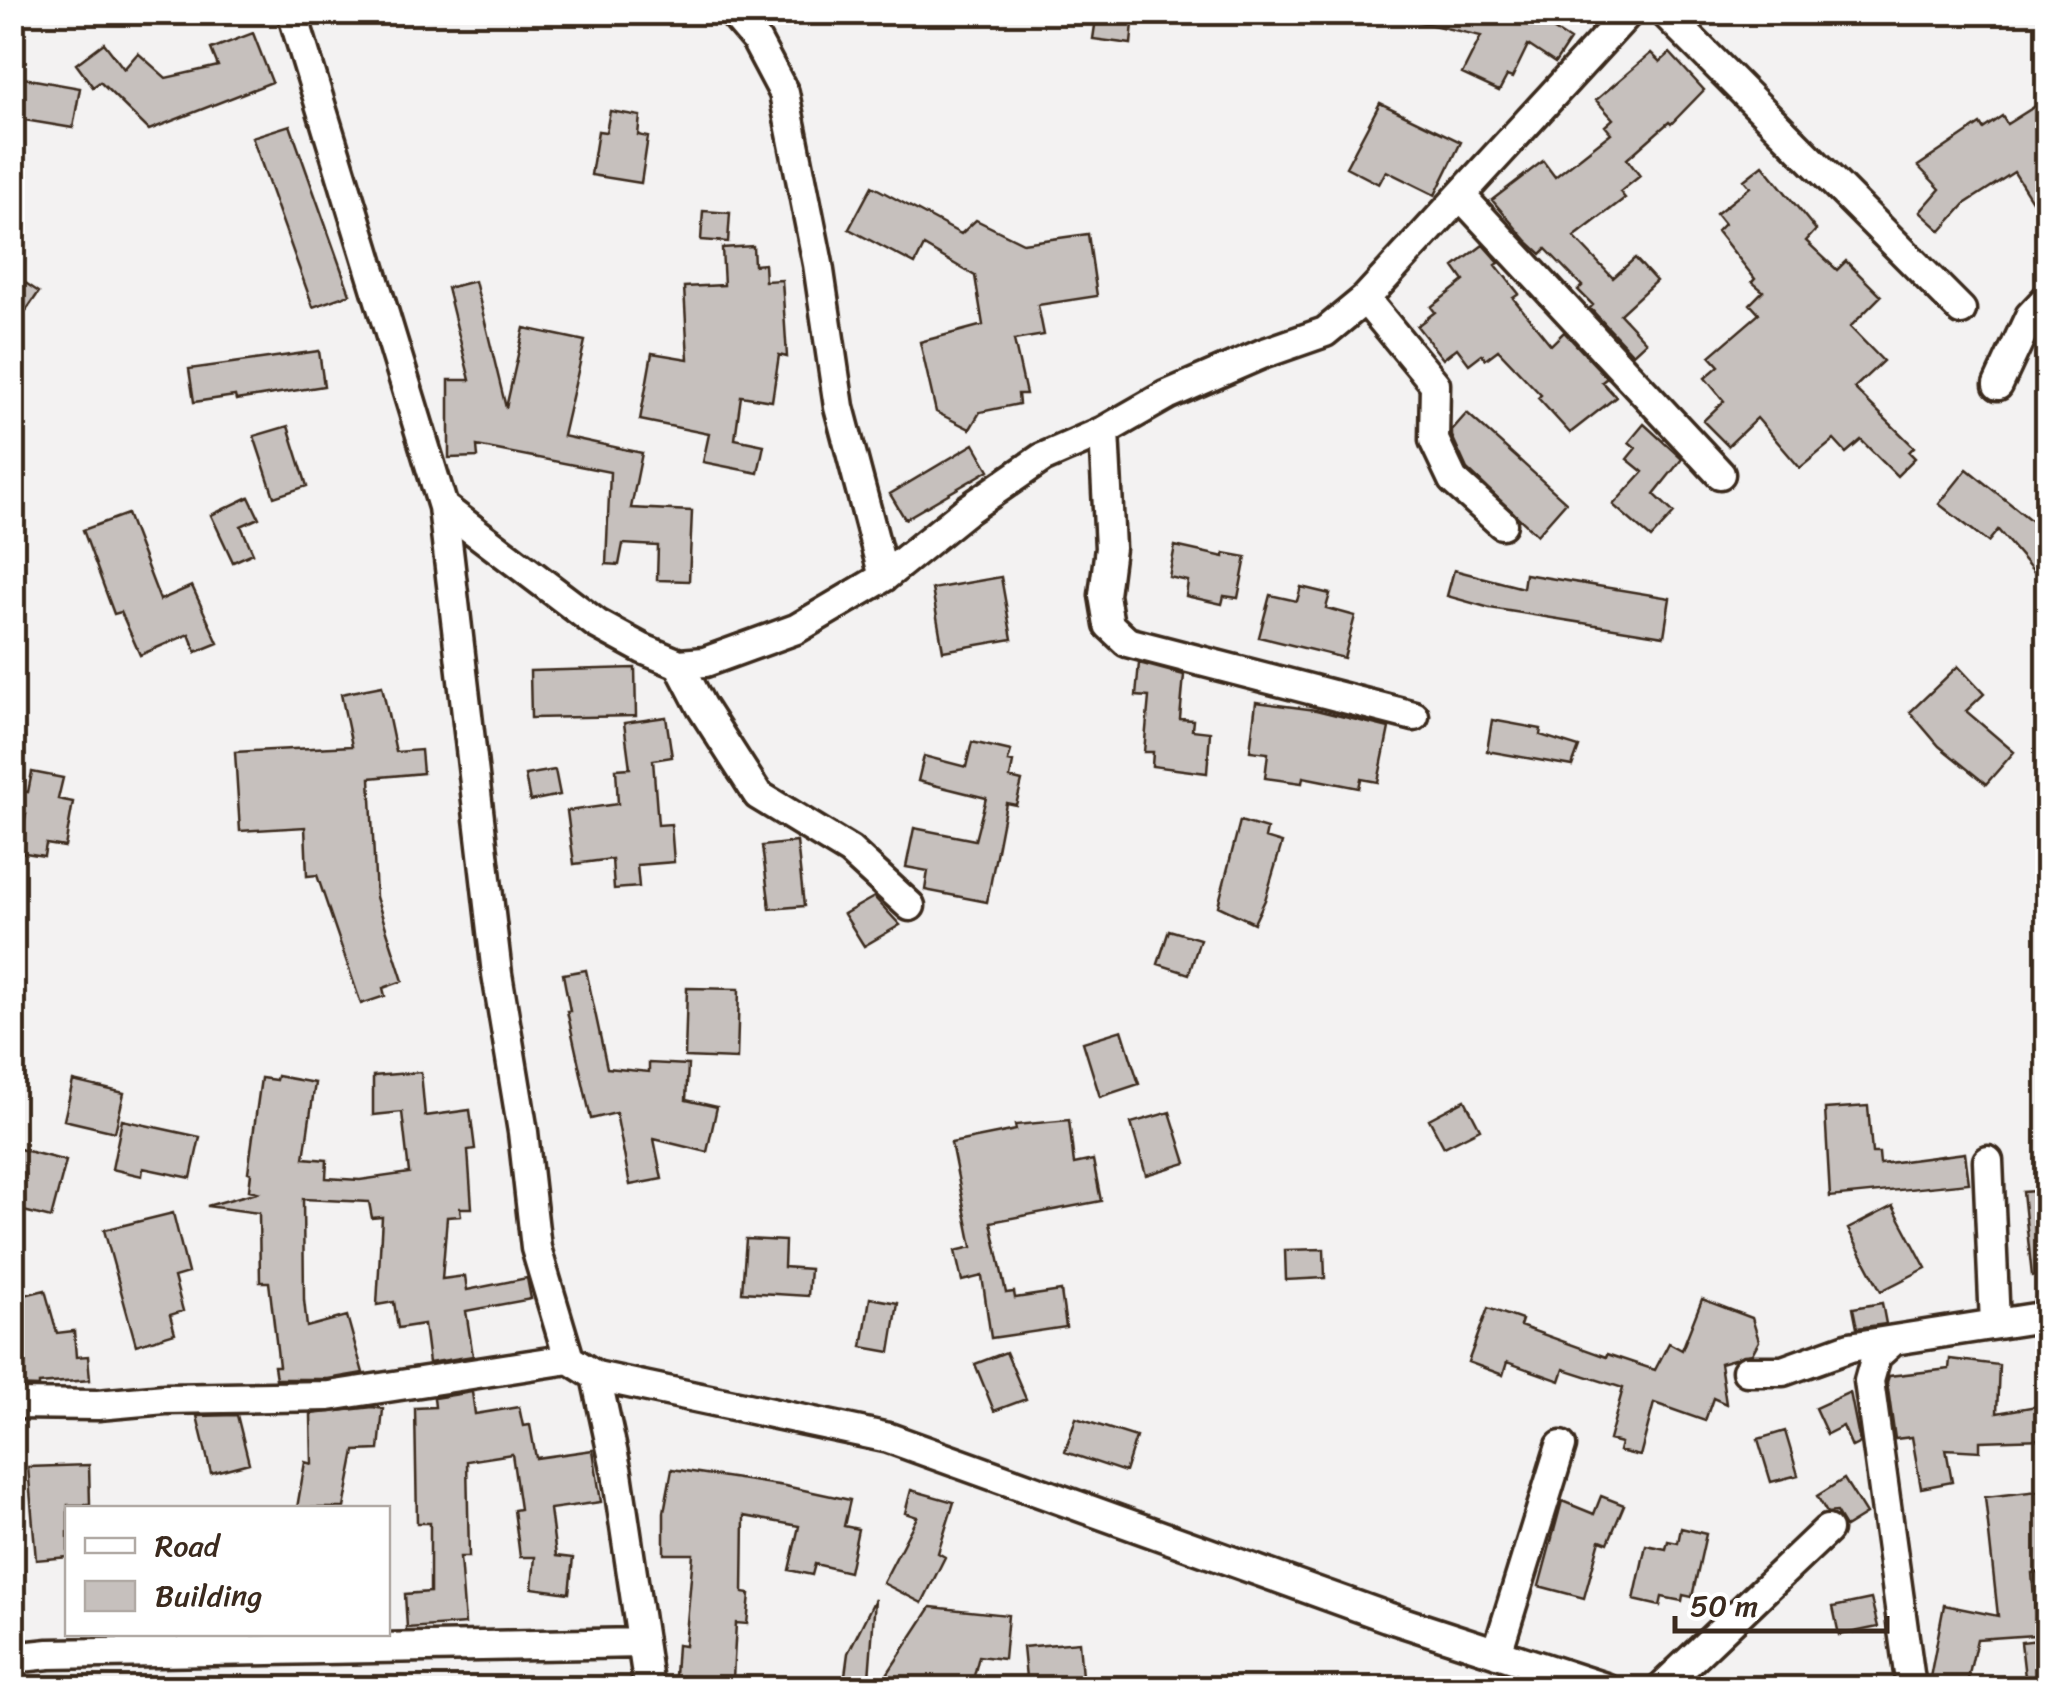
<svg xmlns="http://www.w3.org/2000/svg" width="2060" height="1701" font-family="Sriracha,sans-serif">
<rect width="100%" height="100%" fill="#f3f2f2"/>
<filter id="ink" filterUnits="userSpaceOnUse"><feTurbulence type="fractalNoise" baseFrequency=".01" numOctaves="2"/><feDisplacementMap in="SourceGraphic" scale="20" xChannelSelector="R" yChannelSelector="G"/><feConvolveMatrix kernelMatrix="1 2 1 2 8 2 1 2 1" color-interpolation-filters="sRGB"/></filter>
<g filter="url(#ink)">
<!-- building -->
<path fill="#c6c0bd" stroke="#3b2a1e" stroke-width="2.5" d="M1097,12H1134L1131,44L1093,39Z
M1420,12H1551L1545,24L1570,40L1555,63L1528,45L1512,78L1507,76L1499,91L1462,74L1481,36L1419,22Z
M253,33L272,82L149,130L100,82L93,87L76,64L104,43L124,69L138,53L166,78L218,66L211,49Z
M1651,53L1660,62L1670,53L1704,90L1671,124L1669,122L1627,159L1640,176L1620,192L1625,198L1574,237L1613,278L1635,258L1656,281L1620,314L1646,342L1633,354L1590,308L1593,305L1578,290L1582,286L1546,249L1541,254L1527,241L1492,200L1543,161L1555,177L1611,133L1605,126L1613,119L1596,100Z
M12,76L80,88L73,128L12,118Z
M2048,98V226L2014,172L1966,203L1941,231L1920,212L1940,189L1918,166L1980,124L1983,129L2002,116L2007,124Z
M1380,103L1461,142L1435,195L1386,171L1379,184L1346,167Z
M610,111L640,116L638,135L648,137L641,183L591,175L598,131L606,132Z
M290,125L350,294L313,307L252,137Z
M1763,165L1816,230L1806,241L1837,270L1846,261L1881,296L1850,327L1883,361L1854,388L1914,447L1909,452L1915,458L1897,476L1861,440L1846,453L1834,440L1800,468L1757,418L1728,446L1703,421L1724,401L1705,378L1719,366L1710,356L1759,314L1750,304L1763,291L1752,282L1755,279L1717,231L1724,224L1716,214L1750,187L1744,180Z
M872,186L961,234L976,220L1023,243L1088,234L1097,296L1038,305L1044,335L1014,340L1026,394H1018L1019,404L980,412L970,429L936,412L920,342L983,325L975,276L924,246L915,264L849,229Z
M703,211L730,213L728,242L701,240Z
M1483,245L1499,263L1496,265L1519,294L1513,298L1551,345L1564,332L1607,378L1602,382L1616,397L1570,433L1538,398L1541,395L1498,350L1486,359L1482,354L1469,364L1457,348L1443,359L1417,326L1435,312L1431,307L1464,281L1454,267Z
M753,246L754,265L764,264L765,281L782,280L787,357L779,355L772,401L741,396L735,439L764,445L758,473L703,462L709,434L640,420L652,353L688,359L684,287L724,285L722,248Z
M12,274L39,292L12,331Z
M475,281L506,408L524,328L585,341L563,436L642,453L631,508L692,511L689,581L657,580L658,546L623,544L619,565L606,564L610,472L477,446L478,457L449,458V380H470L447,288Z
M319,351L324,386L236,400L235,396L194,402L189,369Z
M1467,413L1566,502L1537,535L1467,469L1452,436V430Z
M1644,424L1682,459L1654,494L1674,513L1651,538L1613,505L1643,472L1627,459L1636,448L1629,442Z
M288,426L307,486L274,497L254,436Z
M974,444L989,470L905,519L890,494Z
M1967,469L2048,534V588L1998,530L1988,542L1939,504Z
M249,497L259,518L241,526L253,553L233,562L211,515Z
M127,514L160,600L192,586L218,643L196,652L189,634L140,655L121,612L114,614L83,530Z
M1175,546L1224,557V553L1246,557L1238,598L1224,596L1222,604L1186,596L1188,581L1169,577Z
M1454,570L1523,588L1525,574L1670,598L1664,636L1490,608L1447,596Z
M1001,577L1012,639L943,651L932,589Z
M1301,587L1330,594L1326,608L1355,616L1344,658L1259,637L1270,595L1297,601Z
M1139,663L1184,675L1180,719L1193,720L1192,730L1210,732L1207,773L1152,766L1153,752H1144L1149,697L1136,696Z
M1958,666L1984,694L1966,711L2014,752L1986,784L1939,746L1910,712Z
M635,668L636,716L531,718L530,671Z
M382,686L396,752L421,750L423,773L370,778L376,897L403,981L383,988L385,996L361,1004L317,875L307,876L305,827L240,831L235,752L352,746L341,694Z
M1256,702L1316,710L1389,728L1378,782L1361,779L1359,788L1303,777L1302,783L1265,778L1268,753L1250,751Z
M666,717L672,757L653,760L658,825L671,824L674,862L637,865L639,887L614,889L612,859L574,864L567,811L618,804L616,769L630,768L624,723Z
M1492,720L1541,729L1540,735L1579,747L1572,766L1487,751Z
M972,742L1011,751L1008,761L1013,762L1010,778L1022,781L1016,805L1006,803L987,902L925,890L928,871L906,867L914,828L975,840L986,798L918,781L924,756L966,767Z
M555,770L560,795L530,801L525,775Z
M32,772L63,778L58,799L73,802L65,847L46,844L44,856L19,852L26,814L12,812V790L28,792Z
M1240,821L1267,829L1265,838L1282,843L1265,900L1254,923L1218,906Z
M797,842L804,906L770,909L762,846Z
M874,897L900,925L864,946L844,914Z
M1169,930L1200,939L1189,974L1158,964Z
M586,970L607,1068L649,1072V1063L688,1065L686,1100L717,1107L707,1152L654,1139L662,1179L630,1185L616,1113L591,1119L567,1011H570L563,974Z
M687,988L739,989L737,1059L685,1057Z
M1122,1030L1139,1084L1100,1097L1083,1042Z
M421,1072L425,1116L470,1110L475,1149L468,1150L472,1208H460L461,1216L447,1217L442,1279L465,1276L467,1290L527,1278L531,1299L466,1311L473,1356L429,1363L424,1324L398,1328L394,1302L377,1305L382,1217L372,1218L369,1202L303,1199L304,1300L307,1327L347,1316L363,1373L328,1379H276L274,1366H279L269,1282H260L259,1213L207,1206L257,1192L249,1190L251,1173L248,1172L261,1078L276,1080L277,1076L315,1083L304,1158L327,1160L326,1178L360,1180L409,1173L402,1112L373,1115V1076Z
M73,1081L124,1093L115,1132L64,1120Z
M1465,1100L1480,1129L1444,1147L1429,1119Z
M1868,1106L1872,1153H1879L1880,1164L1965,1153L1969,1183L1830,1197L1825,1109Z
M1170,1112L1186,1163L1146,1175L1131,1123Z
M122,1120L200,1137L191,1178L143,1168L142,1176L112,1169Z
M1069,1120L1074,1164L1093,1160L1101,1201L991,1222L1006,1293L1014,1292L1015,1298L1061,1291L1066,1327L991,1338L982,1276L962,1281L955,1251L972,1247L951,1143L1016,1130L1015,1125Z
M12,1147L66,1161L51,1218L12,1208Z
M2048,1190V1275L2032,1276L2023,1192Z
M1893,1206L1926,1268L1881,1291L1848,1229Z
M173,1213L188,1273L174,1277L183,1311L170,1315L175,1333L136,1345L104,1230Z
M746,1239L785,1241L784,1267L810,1269L808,1296L742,1292Z
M1324,1249L1325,1278L1286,1280L1285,1250Z
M45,1290L57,1333L74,1331L76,1357L88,1356L90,1380L39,1384V1387L12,1386V1298Z
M870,1298L898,1303L890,1352L862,1347Z
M1702,1299L1752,1318L1759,1341L1752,1354L1720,1363L1726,1404L1713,1398L1705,1421L1654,1403L1640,1456L1619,1451L1621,1443L1609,1440L1623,1388L1564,1369L1560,1381L1507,1362L1503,1375L1468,1362L1488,1308L1522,1320L1520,1326L1606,1357L1607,1354L1655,1370L1669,1343L1682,1350Z
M1882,1303L1886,1324L1857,1328L1853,1308Z
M1006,1352L1026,1399L994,1411L975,1364Z
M1950,1359L1999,1365L1997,1413L2048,1404V1439L1980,1441V1451L1946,1449L1952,1482L1921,1488L1912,1437L1895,1439L1887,1382L1889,1376L1949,1369Z
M472,1392L475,1414L519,1407L523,1426L530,1425L536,1458L593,1450L601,1502L550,1509L556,1556L573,1558L569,1593L532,1588L535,1557H520L514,1510L520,1509L512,1454L467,1461L469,1557H460L465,1624L407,1628L405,1594L430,1592V1523H417L415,1408L435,1407L434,1398Z
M1850,1392L1860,1443L1852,1447L1843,1426L1827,1434L1815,1408Z
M373,1407L383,1409L379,1450L355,1451L344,1508H297L305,1462L312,1464L311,1414Z
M237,1415L249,1463L211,1473L197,1416Z
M1076,1418L1136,1437L1125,1472L1065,1452Z
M1785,1431L1798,1475L1771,1482L1758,1439Z
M89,1465L90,1505H68V1557L36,1560L28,1467Z
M672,1469L785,1486L850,1500L844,1526L858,1529L849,1572L815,1564L812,1575L789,1570L799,1526L744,1516L743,1593L750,1594L747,1624L736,1623L733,1679L675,1676L677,1645L685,1646L693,1554H664V1512Z
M1844,1479L1866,1514L1845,1527L1836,1512L1827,1513L1817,1496Z
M911,1490L954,1502L938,1553L945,1557L922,1603L883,1583L917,1517L905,1513Z
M2048,1490V1572L2032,1573L2036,1624L2048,1626V1634L1977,1639L1966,1688H1928L1944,1605L1998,1616L1985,1497Z
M1601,1496L1624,1505L1608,1543L1600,1540L1584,1598L1539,1586L1562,1501L1594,1514Z
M1681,1528L1706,1534L1692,1597L1683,1595L1682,1601L1662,1597L1660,1606L1634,1600L1646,1545L1666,1549L1668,1541L1678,1543Z
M875,1599L869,1678L845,1675L848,1653Z
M1871,1599L1878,1627L1839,1635L1833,1607Z
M931,1607L1008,1615L1004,1659L979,1656L971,1688H893L895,1680L884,1679Z
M2048,1639V1684L2026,1686L2021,1642Z
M1079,1642L1083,1688H1027L1023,1647Z"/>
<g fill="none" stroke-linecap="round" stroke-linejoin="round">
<!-- minor casing -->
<g stroke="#3b2a1e" stroke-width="35">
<path id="minor" d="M292,12L443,507L497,974L523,1132L536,1248L569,1359
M732,12L756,40L784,93L818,264L839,407L884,577
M1664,12L1961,310
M1461,196L1720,474
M1365,299L1435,384L1434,440L1453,480L1502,524
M1998,385L2030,316L2048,297
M1104,431L1110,548L1104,595L1109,625L1127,642L1414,716
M443,507L597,624L643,649L679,664L705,662L796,629L884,577L967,510L1042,458L1104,431L1167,395L1262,354L1325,332L1365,299L1629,12
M679,664L701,706L758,795L850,851L910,906
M1988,1161L1995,1324
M1747,1371H1783L1850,1347L1894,1340
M596,1376L617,1473L649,1688
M12,1404L98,1405L165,1399L329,1396L569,1359L596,1376L889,1438L1387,1617L1605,1688
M1497,1653L1561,1446
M12,1658L49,1654L642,1643
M1661,1688L1827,1530
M1911,1688L1869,1381L1876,1356L1894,1340L2048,1316"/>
</g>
<!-- minor -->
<use href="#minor" stroke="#fff" stroke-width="28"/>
</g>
</g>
<!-- margin -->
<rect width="2060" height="1701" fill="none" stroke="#fff" stroke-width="50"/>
<rect x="25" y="25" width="2010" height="1651" fill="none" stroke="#3b2a1e" stroke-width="4" filter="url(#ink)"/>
<!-- legend -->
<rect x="65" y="1506" width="325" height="130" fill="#ffffff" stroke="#b1aaa5" stroke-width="2.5"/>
<rect x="85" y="1538" width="50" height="15" fill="#ffffff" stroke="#b1aaa5" stroke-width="2.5"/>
<text x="155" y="1556" font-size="30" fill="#3b2a1e">Road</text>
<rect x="85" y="1581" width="50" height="30" fill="#c6c0bd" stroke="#b1aaa5" stroke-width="2.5"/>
<text x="155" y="1606" font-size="30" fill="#3b2a1e">Building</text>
<!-- scale -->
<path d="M1675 1616v15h212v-15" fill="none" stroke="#3b2a1e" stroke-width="5"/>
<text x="1690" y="1616" font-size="30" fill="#3b2a1e" stroke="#ffffff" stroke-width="8" paint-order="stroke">50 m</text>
</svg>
